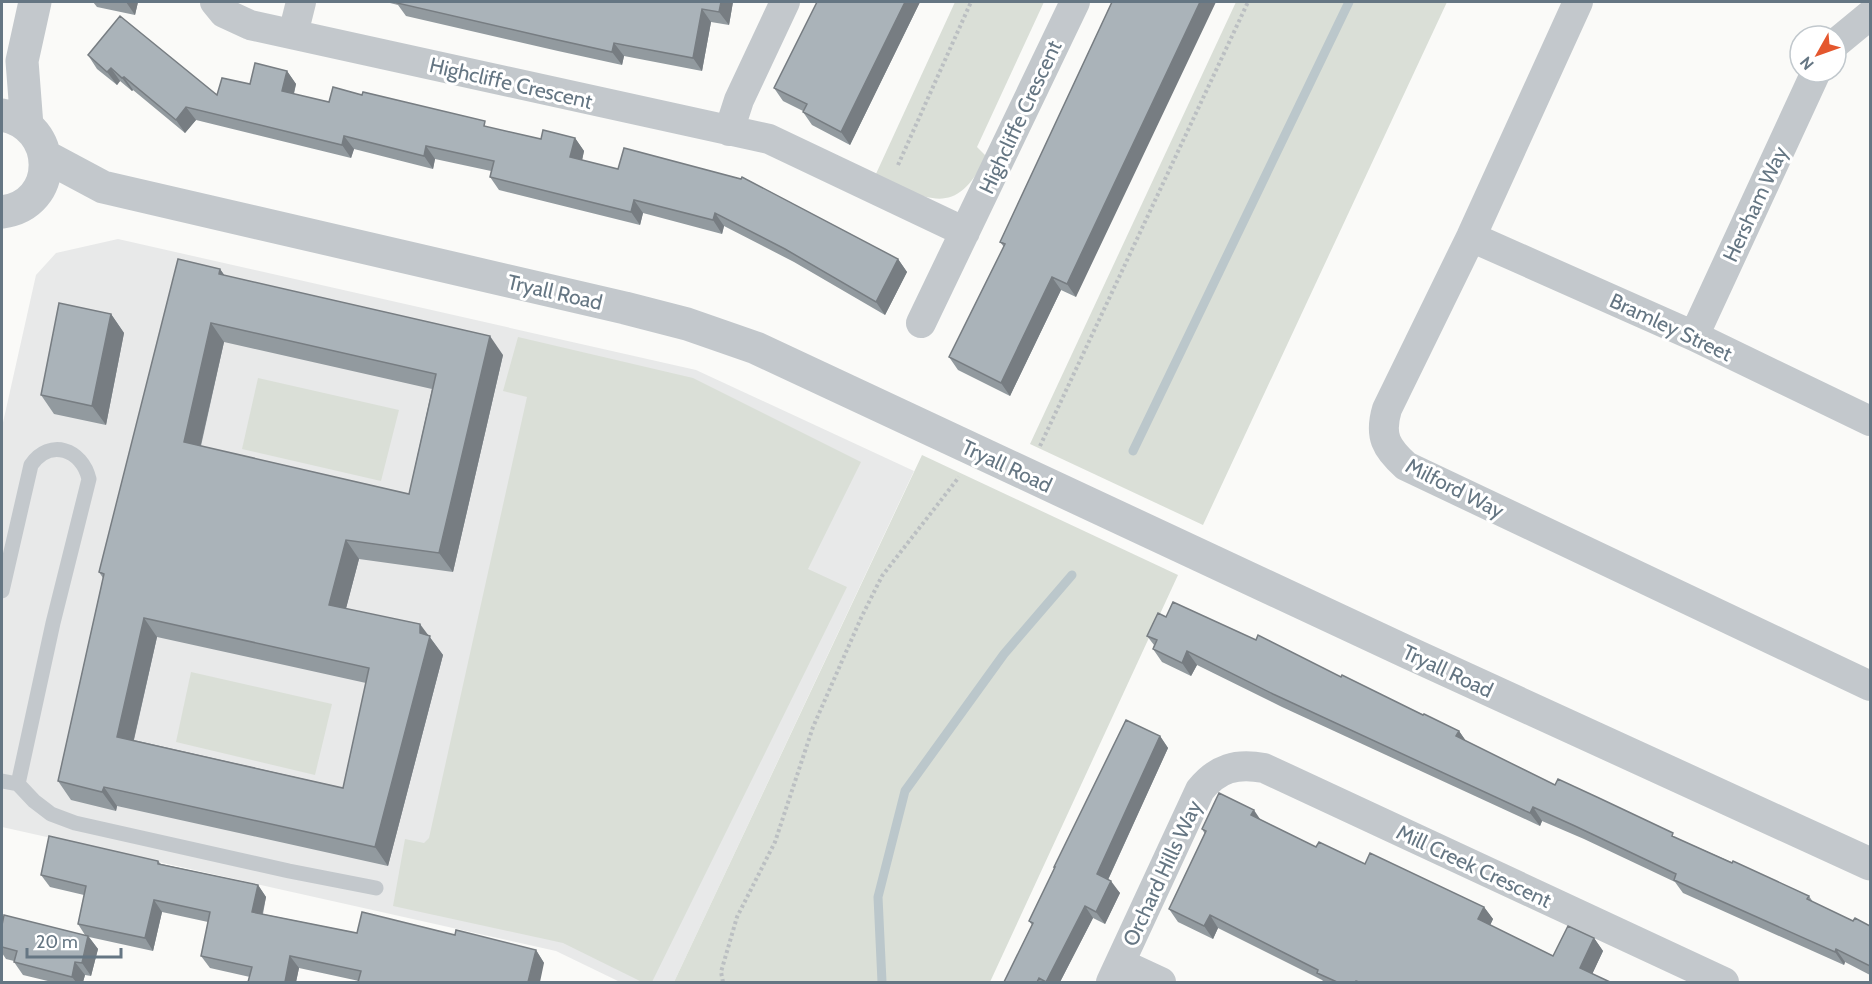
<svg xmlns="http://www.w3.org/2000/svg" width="1872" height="984" font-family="Cabin,sans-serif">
<rect width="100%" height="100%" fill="#fafaf8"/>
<!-- built -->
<path fill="#e8e9e9" d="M118,239L696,370L914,471L674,982H620L556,951L2,827V427L36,275L56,253Z"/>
<!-- green -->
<path fill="#dadfd7" d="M955,2H1044L977,147L986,156C956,221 926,198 875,176Z
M1236,2H1447L1203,525L1030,444Z
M518,337L693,378L861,462L808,569L847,587L652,982H642L563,943L393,906L405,839L424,843L429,838L527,397L503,391Z
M258,378L399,410L381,481L242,449Z
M922,455L1178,575L990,982H674Z
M191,672L332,704L315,775L176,742Z"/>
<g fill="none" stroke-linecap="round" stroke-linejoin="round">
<!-- stream -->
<path stroke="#bbc7cb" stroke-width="9" d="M1133,451L1349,2
M882,982L878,897L905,791L1004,654L1072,575"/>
<!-- path -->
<path stroke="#bbbfc2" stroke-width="4" stroke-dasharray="3 3" stroke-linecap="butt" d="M898,165L971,2
M1040,446L1248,2
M723,982L721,972L737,917L775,842L813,727L861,618L882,576L959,477"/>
<!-- service -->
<path stroke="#c3c8cc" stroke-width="15" d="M2,591L31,465C50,438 82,449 89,479L53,623L18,784
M2,781L18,784L34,801L51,814L75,823L289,871L376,888"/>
<!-- minor -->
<path stroke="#c3c8cc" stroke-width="30" d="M215,2L224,13L250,25L769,139L965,232
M1578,2L1471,237L1387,409C1379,436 1386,448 1406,466L1870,686
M293,34L301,2
M1836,43L1870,15
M729,131L739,100L785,2
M1471,237L1694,336L1870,421
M921,323L1075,2
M1694,336L1816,72
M1120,963L1161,982
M1111,982L1200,790C1218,768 1236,763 1264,768L1724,982"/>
<!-- tertiary -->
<path stroke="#c3c8cc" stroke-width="33" d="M2,115C59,125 60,205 2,212
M27,126L22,61L35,2
M45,156L103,187L625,308L687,324L756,348L1407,652L1870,864"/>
</g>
<!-- wall -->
<path fill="#929a9f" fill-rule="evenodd" d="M93,2H138L135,15L97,7Z
M386,2H733L729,25L711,22L702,71L624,56L622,65L558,51L406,16L398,5Z
M817,2H920L850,145L812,125L803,112V111L783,101L774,88Z
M1112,2L1076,297L1061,290L1010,396L958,370L949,357L1004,247L1000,242Z
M88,55L217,95L287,71L296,84L294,94L329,102L489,128L541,139L575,138L584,151L582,160L898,259L907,272L885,315L794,262L724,226L722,234L643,213L640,225L499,190L490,177L491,171L435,159L433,169L354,149L351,158L196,120L185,133L133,90L132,91L120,81L117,85L97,69Z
M220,269L225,276L503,355L453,572L359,559L346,608L429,636L443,655L388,866L117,806L116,811L71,800L58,781L103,578L99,572ZM224,342L432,389L409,494L201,446ZM157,637L366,683L343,788L134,740Z
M111,314L124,333L106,425L54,414L41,395Z
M1166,617L1256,640L1341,677L1459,731L1466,741L1555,785L1809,896L1813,902L1853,921L1870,926V975L1845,962L1844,965L1683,893L1675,882L1584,839L1542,821L1540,826L1282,707L1197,665L1191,676L1162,662L1153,649L1154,645L1147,636Z
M1160,736L1168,748L1108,880L1120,893L1105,924L1093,918L1060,982H1004L1032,925L1029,921L1055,868L1054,867Z
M1261,820L1316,847L1484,907L1493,919L1490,925L1553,956L1594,938L1603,951L1592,974L1610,982H1324L1322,980L1218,928L1213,939L1178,922L1169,909L1205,834L1202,829Z
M158,861L161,864L258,885L266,897L263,914L357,933L455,935L536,950L544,963L359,981L299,968L296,982H248L250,977L210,968L201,956L208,922L162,912L153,951L89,937L98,949L91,976L85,975L83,982H52L23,975L14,962V961L6,959L2,953V925L85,935L78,924L84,895L50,887L41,875Z"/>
<!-- shaded-wall -->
<path fill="#777d82" d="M126,2H138L135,15Z
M721,2H733L729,25L719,12Z
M905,2H920L850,145L841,132Z
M1200,2H1216L1076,297L1067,284Z
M702,9L711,22L702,71L693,58Z
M614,43L624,56L622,65L612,52Z
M111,68L120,81L117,85L107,72Z
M287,71L296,84L291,104L282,91Z
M124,77L133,90L132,91L122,78Z
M186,107L196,120L185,133L176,120Z
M344,136L354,149L351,158L342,145Z
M575,138L584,151L580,170L570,157Z
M426,146L435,159L433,169L424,156Z
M634,200L643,213L640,225L631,212Z
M715,213L724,226L722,234L713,220Z
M898,259L907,272L885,315L876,302Z
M220,269L233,288L219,274Z
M1052,277L1061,290L1010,396L1001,383Z
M111,314L124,333L106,425L92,406Z
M211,323L224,342L197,461L184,442Z
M490,336L503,355L453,572L439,553Z
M346,540L359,559L342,624L329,605Z
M144,618L157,637L130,756L117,737Z
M420,624L443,655L388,866L375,847L420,633Z
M1187,651L1197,665L1191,676L1182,663Z
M1459,731L1468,744L1456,736Z
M1160,736L1168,748L1105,886L1097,874Z
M104,787L117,806L116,811L102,792Z
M1533,807L1542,821L1540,826L1530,813Z
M1254,810L1262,822L1251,815Z
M1111,881L1120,893L1105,924L1096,912Z
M258,885L266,897L260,924L252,912Z
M154,900L162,912L153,951L145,938Z
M1085,906L1093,918L1060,982H1046Z
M1484,907L1493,919L1487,932L1478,919Z
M1210,915L1218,928L1213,939L1204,926Z
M88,936L98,949L91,976L82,963Z
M1594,938L1603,951L1589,981L1580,968Z
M1836,949L1845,962L1844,965L1835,952Z
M536,950L544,963L540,982H528Z
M290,956L299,968L296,982H285Z
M75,962L85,975L83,982H76L72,977Z"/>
<!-- building -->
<path fill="#aab3b9" stroke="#777d82" stroke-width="1.5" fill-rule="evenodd" d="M397,2H721L719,12L702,9L693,58L614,43L612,52L549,38L397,3Z
M817,2H905L841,132L803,112L807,104L774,88Z
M1112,2H1200L1067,284L1052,277L1001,383L949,357L1005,244L1000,242Z
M120,16L217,95L222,78L250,84L255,63L287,71L282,91L329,102L333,87L362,95L363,92L485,121L484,126L541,139L543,130L575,138L570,157L618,169L624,148L741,179L742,177L898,259L876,302L785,249L715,213L713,220L634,200L631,212L490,177L494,161L426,146L424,156L344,136L342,145L186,107L176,120L124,77L122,78L111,68L107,72L88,55Z
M178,259L220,269L219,274L490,336L439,553L346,540L329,605L420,624V633L430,636L375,847L104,787L102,792L58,781L104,574L99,572ZM211,323L436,374L409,494L184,442ZM144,618L369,668L343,788L117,737Z
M59,303L111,314L92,406L41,395Z
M1173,602L1256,640L1258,635L1341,677L1342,675L1423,715L1424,714L1459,731L1456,736L1555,785L1558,779L1599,798L1673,833L1672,836L1732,863L1733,861L1809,896L1807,899L1853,921L1855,918L1870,926V966L1836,949L1835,952L1674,880L1676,874L1575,826L1533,807L1530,813L1273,694L1187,651L1182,663L1153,649L1157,640L1147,636L1158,613L1166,617Z
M1126,720L1160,736L1097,874L1111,881L1096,912L1085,906L1046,982L1039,978L1037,982H1004L1033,923L1029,921L1055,867H1054Z
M1219,793L1254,810L1251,815L1316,847L1319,842L1365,864L1370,853L1484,907L1478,919L1553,956L1568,926L1594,938L1580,968L1610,982H1359L1356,981L1355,982H1337L1317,973L1318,970L1210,915L1204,926L1169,909L1206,831L1202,829Z
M49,836L158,861V864L258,885L252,912L357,933L362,912L455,935L456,930L536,950L528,982H358L361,971L290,956L285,982H248L252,967L201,956L210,912L154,900L145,938L78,924L86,886L41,875Z
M4,915L88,936L82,963L75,962L72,977L14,962L17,951L2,947V925Z"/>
<g text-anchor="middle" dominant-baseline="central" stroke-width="6" stroke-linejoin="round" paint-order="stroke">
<!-- street labels -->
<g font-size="21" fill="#657683" stroke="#fff">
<text transform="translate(511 83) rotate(13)">Highcliffe Crescent</text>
<text transform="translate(1020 117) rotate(-65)">Highcliffe Crescent</text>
<text transform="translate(1755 204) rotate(-65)">Hersham Way</text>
<text transform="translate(555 292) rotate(13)">Tryall Road</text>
<text transform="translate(1671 327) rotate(25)">Bramley Street</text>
<text transform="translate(1007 466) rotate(25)">Tryall Road</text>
<text transform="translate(1455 488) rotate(27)">Milford Way</text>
<text transform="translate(1448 671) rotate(25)">Tryall Road</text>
<text transform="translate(1474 866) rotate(25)">Mill Creek Crescent</text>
<text transform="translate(1162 873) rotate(-65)">Orchard Hills Way</text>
</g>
</g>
<!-- border -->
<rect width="1872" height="984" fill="none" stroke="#657683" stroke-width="6"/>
<!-- north arrow -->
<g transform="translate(1818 54) rotate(230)"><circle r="28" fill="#ffffff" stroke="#c1c8cd" stroke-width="1.5"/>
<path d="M0-4.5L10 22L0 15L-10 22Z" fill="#e4572e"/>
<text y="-9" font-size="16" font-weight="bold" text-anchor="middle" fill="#657683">N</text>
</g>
<!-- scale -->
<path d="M27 948v9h94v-9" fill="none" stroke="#657683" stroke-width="3"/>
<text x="36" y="948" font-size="18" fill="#657683" stroke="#ffffff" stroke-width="4.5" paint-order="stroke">20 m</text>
</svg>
